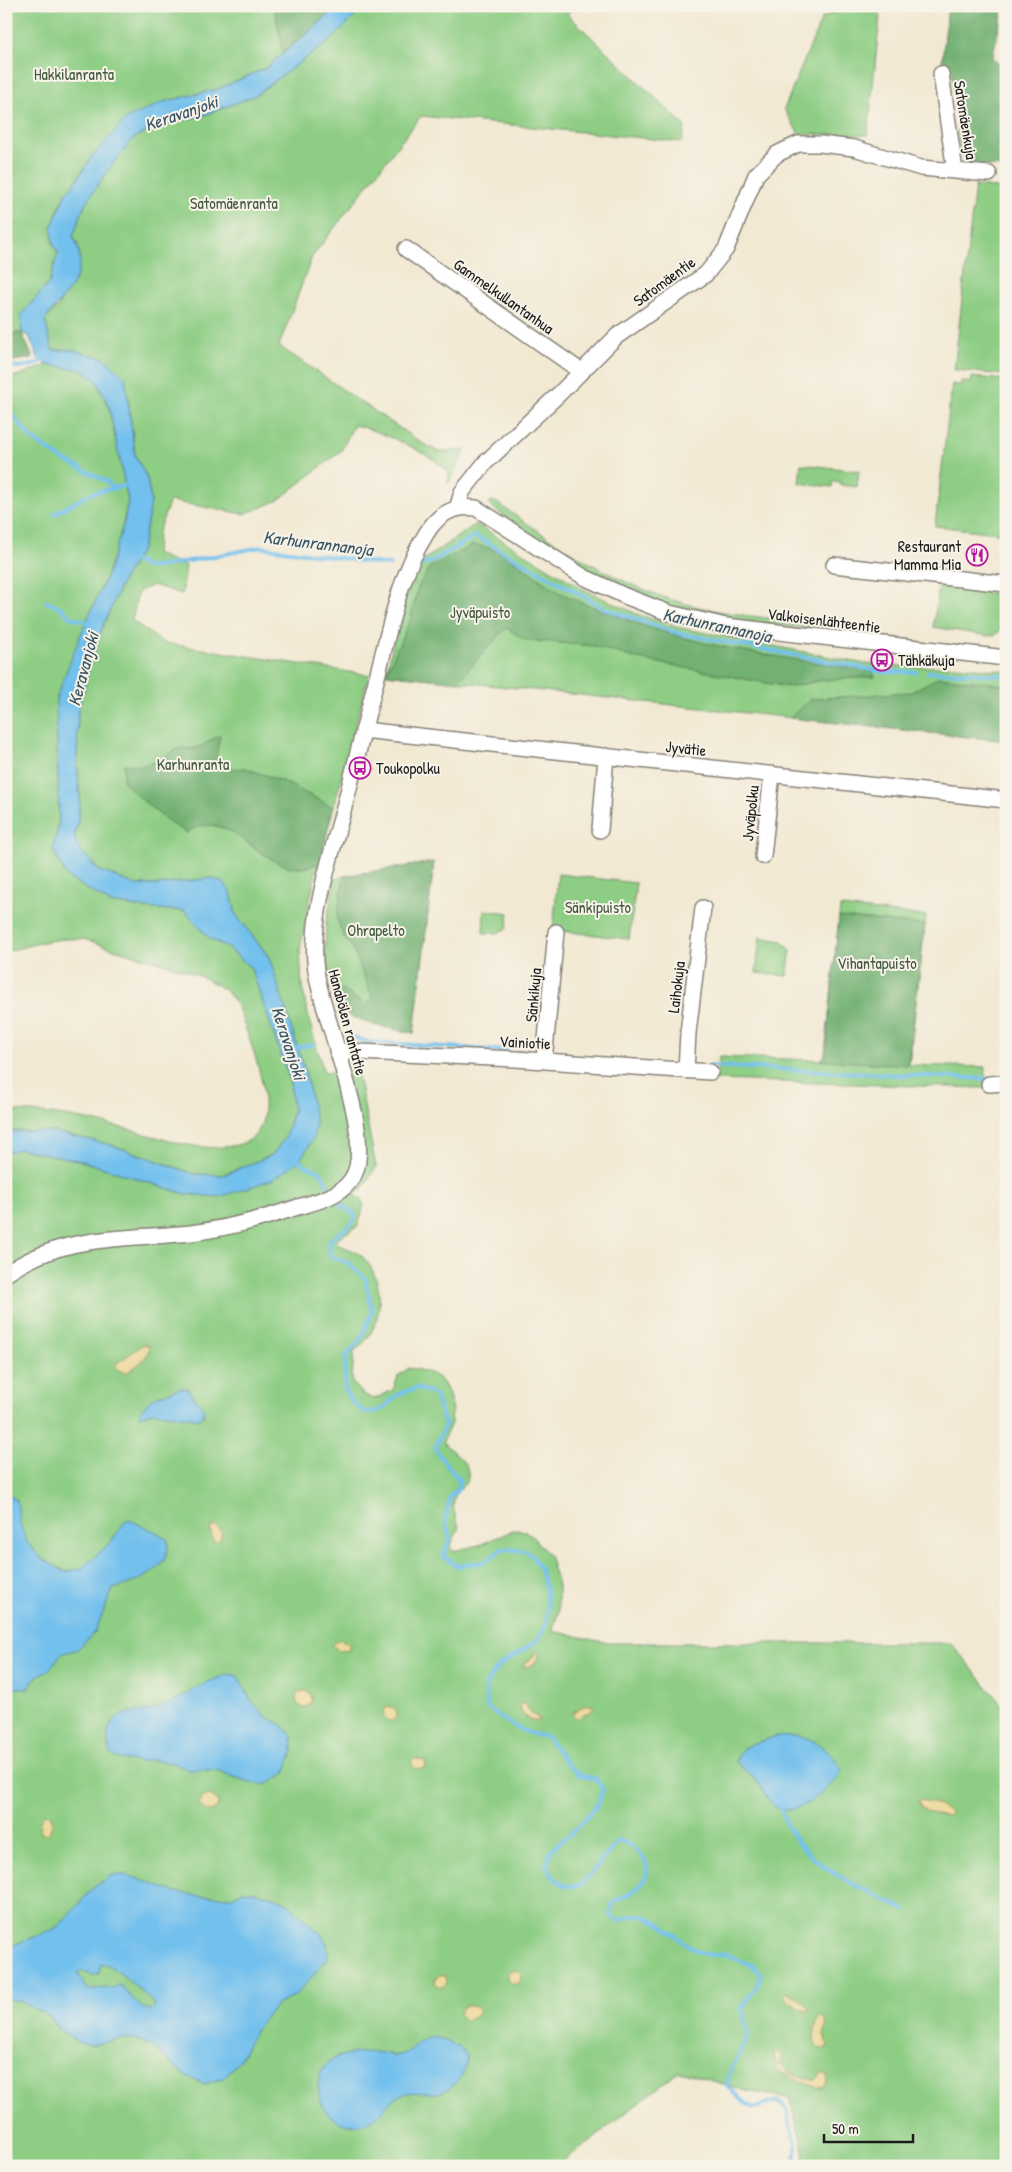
<svg xmlns="http://www.w3.org/2000/svg" width="1012" height="2172" font-family="'Patrick Hand',sans-serif">
<rect width="100%" height="100%" fill="#f7f3e8"/>
<filter id="ink" filterUnits="userSpaceOnUse"><feTurbulence type="fractalNoise" baseFrequency=".02" numOctaves="2"/><feDisplacementMap in="SourceGraphic" scale="10" xChannelSelector="R" yChannelSelector="G"/><feConvolveMatrix kernelMatrix="1 2 1 2 8 2 1 2 1" color-interpolation-filters="sRGB"/></filter>
<filter id="wash" filterUnits="userSpaceOnUse"><feTurbulence type="fractalNoise" baseFrequency=".0096" numOctaves="4" result="noise"/><feDisplacementMap in="SourceGraphic" scale="20" xChannelSelector="R" yChannelSelector="G"/><feGaussianBlur stdDeviation="1.12" result="paint"/><feColorMatrix in="noise" values="0 0 0 0 0 0 0 0 0 0 0 0 0 0 0 0 0 1.4 0 .05"/><feComposite in="paint" operator="in"/></filter>
<g filter="url(#wash)">
<rect width="100%" height="100%" fill="#f2e9d3"/>
<!-- green -->
<path fill="#8ece84" stroke="#557550" d="M6,6H335L322,21L266,68L218,89L163,102L92,156L72,187L66,193L56,214L53,243L58,253L49,283L21,315L22,333L6,334Z
M365,6H575L567,14L685,126L682,142L421,116L312,257L279,346L420,442L439,452L466,450L448,484L449,473C432,453 380,431 354,425L341,451L277,501L244,514L170,501L158,532L156,554L186,566L182,594L153,585L138,592L132,621L164,643L369,675L314,881L300,949L302,987L310,1024L324,1073L357,1070L376,1167L362,1189L354,1195L361,1199L364,1205L358,1226L341,1236L335,1243C344,1248 356,1250 363,1257C388,1283 384,1331 354,1351L352,1382L363,1394L374,1399L393,1390L398,1376L409,1368C431,1372 444,1375 450,1399C452,1405 452,1416 451,1423C449,1429 445,1435 443,1442C450,1451 467,1460 468,1472C470,1482 462,1486 457,1492C450,1503 455,1516 459,1527L450,1547L453,1551L479,1545L514,1530L527,1531L549,1555L558,1585V1614L552,1631L609,1643H951L1006,1710V2166H801L805,2154L789,2098L746,2091L680,2071L557,2166H6V1152L21,1149L82,1161L185,1194L274,1179L307,1078L268,956L236,915L231,893L211,878L158,885H136L98,870L80,850L74,837L78,822L80,800L77,762L78,709L98,638L123,580L142,549L151,502L147,478L135,455L128,396L73,350H52L45,320L59,305L78,245L73,236L85,204L108,170L134,138L161,125L205,115L254,96L331,40Z
M824,6H881L868,135L799,134L784,109L822,18L833,13Z
M975,186L1006,189V375L954,370Z
M47,365L83,370L96,380L109,407L128,501L119,541L107,575L80,636L59,776V822L53,850L66,876L110,903L145,908L185,911L209,938L231,950L251,968L290,1081L293,1111L285,1138L272,1155L222,1175L194,1174L112,1145L54,1132L6,1131V1111C43,1111 82,1118 119,1127C158,1136 196,1154 237,1145C284,1135 258,1064 248,1035C242,1020 238,1000 223,989C194,969 151,960 117,950C106,947 92,940 81,939C56,937 30,945 6,952V377L11,378Z
M972,377L1006,380V534L935,526L952,384L961,385V381L971,383Z
M801,464L859,471L857,487L840,485V482L833,481L832,487L799,483Z
M492,501L496,502C557,545 620,588 694,606C741,617 790,620 838,625V628L822,629L740,621L659,603L621,588L588,570L498,512L488,503Z
M476,524L583,589L637,614L676,627L866,664L918,667L955,666L1006,671V741L386,674L401,608L417,570L425,559Z
M939,586L999,594L1001,598L1000,631L995,635L989,636L933,627Z
M434,862L414,1033L374,1025L341,1009L334,989L325,954L326,922L335,879L344,876Z
M558,874L636,883L629,939L553,930Z
M840,907L926,916L909,1065L986,1067L985,1088L716,1080L719,1057L820,1060L825,1055Z
M484,910L509,913L507,928L497,933H483Z
M760,937L782,941L791,950L787,976L756,973Z"/>
<!-- forest -->
<path fill="#72b172" stroke="#476647" d="M278,6H335L322,21L283,53L275,9Z
M948,6H1004L992,58L1006,70V167L981,166L966,162L959,145L952,71H941Z
M22,333L33,358L13,361L6,359V334Z
M473,545C508,547 534,580 565,595C584,604 605,611 625,619C703,649 789,658 872,671L875,677L825,680L788,687L638,659L594,646L526,640L506,628L457,682L386,674L410,620L418,588L430,567Z
M939,677L1006,685V741L789,718L811,699L911,692Z
M220,735L215,763L223,770L245,768L282,781L333,807L320,863C314,865 307,868 301,868C259,869 227,803 187,833C163,819 142,801 123,781L124,764L142,766L155,762L180,748L192,749L201,746Z
M434,862L414,1033C397,1030 351,1023 340,1008C337,1003 336,995 334,989L344,990L365,1005L373,999L352,947L344,938L337,918L344,876Z
M839,917L925,925L908,1065L820,1060L825,1055Z"/>
<!-- sand -->
<path fill="#eeda9e" stroke="#857b5d" d="M144,1344L149,1346C149,1359 136,1366 126,1373L116,1369V1364Z
M213,1526H217L222,1534L219,1541L214,1542L210,1530Z
M340,1639L349,1643V1650L339,1651L333,1646L334,1643Z
M536,1651L539,1654C537,1661 532,1668 524,1667V1663L533,1658Z
M296 1699a8 8 0 1 1 16 0a8 8 0 1 1-16 0Z
M521,1703L526,1705L531,1714L539,1718V1721C529,1722 523,1716 519,1707Z
M591,1705L594,1707L591,1712L583,1714L578,1719L573,1716V1712L583,1706Z
M383 1714a7 7 0 1 1 14 0a7 7 0 1 1-14 0Z
M415,1758L425,1761L426,1767L420,1769L414,1768L411,1762Z
M207,1796L213,1797L218,1801V1806L215,1810L206,1811L200,1806L199,1801L202,1797Z
M919,1800L932,1802L950,1812V1815C940,1818 922,1812 918,1802Z
M45,1814H49C54,1820 52,1828 48,1834L41,1833C38,1825 39,1819 45,1814Z
M507 1977a7 7 0 1 1 14 0a7 7 0 1 1-14 0Z
M435 1981a6 6 0 1 1 12 0a6 6 0 1 1-12 0Z
M787,1992L796,1996L809,2007V2011C801,2011 789,2002 784,1996Z
M467,2006H474L479,2009C477,2018 472,2019 464,2020L459,2014L462,2008Z
M823,2017L827,2023L824,2035L829,2047L827,2049C809,2052 814,2028 819,2018Z
M778,2052L781,2055L780,2064L789,2073L815,2081L822,2073L827,2074L828,2081L824,2087L818,2088L782,2073L778,2071L774,2055Z"/>
<!-- water -->
<path fill="#72c0ed" stroke="#476e84" fill-rule="evenodd" d="M335,6H365L331,40L254,96L204,115L161,125L134,138L108,170L85,204L73,236C93,273 65,293 45,320L52,350H73L104,358L125,377L135,455L147,478L151,502L142,549L123,580L98,638L78,709L77,762L80,800L78,822L74,837L80,850L98,870L136,885H158L211,878L224,883L231,893L236,915L268,956L273,969L307,1078L316,1124L313,1139L300,1160L274,1179L219,1197L185,1194L82,1161L21,1149L6,1152V1131L54,1132L112,1145L194,1174L223,1175L272,1155L285,1138L293,1111L290,1081L251,968L231,950L209,938L185,911L145,908L110,903L66,876L53,850L59,822L56,699L80,636L107,575L124,523L128,501L109,407L96,380L83,370L47,365L38,358L29,336L22,333L21,315L49,283L58,253L53,243L52,226L66,193L72,187L92,156L126,119L163,102L218,89L266,68L322,21Z
M179,1388H187L204,1409L203,1417L200,1419L194,1418L154,1412L140,1416V1412L152,1398Z
M6,1494H9L17,1501L20,1523L27,1542L42,1559L66,1572L82,1568L109,1544L127,1519L156,1532L168,1540C168,1545 168,1552 166,1556C157,1576 132,1583 113,1589L95,1632L78,1649L61,1654L49,1670L37,1676L27,1689L16,1688L6,1697Z
M229,1674L238,1676L251,1700L266,1717L282,1725L292,1736L293,1751L285,1773L270,1783L260,1785L231,1776L217,1770H190L173,1763L151,1760L140,1762L119,1759L110,1754C107,1740 105,1727 117,1718C126,1710 144,1713 155,1709C181,1701 202,1681 229,1674Z
M776,1736C784,1736 793,1735 800,1736C816,1739 837,1756 842,1772C831,1787 796,1820 775,1807C768,1802 765,1792 760,1785C753,1776 743,1769 735,1761L743,1748Z
M112,1875H127L175,1892L199,1896L233,1897L243,1891L257,1892L277,1898L287,1903L321,1934L327,1943L328,1958L296,1995L275,2006L258,2026L239,2061L223,2078L205,2084L186,2077L152,2046L135,2039H120L92,2045L78,2042L57,2028L52,2018L24,2003L6,1998V1948L52,1930L61,1924L94,1887ZM100,1965C102,1965 105,1964 108,1965C114,1966 148,1998 155,2004L152,2011C136,2009 131,1992 119,1985L111,1988L86,1989L78,1973L82,1971L91,1975L99,1974Z
M435,2037C442,2040 453,2043 460,2048C477,2061 457,2087 442,2092C430,2096 415,2089 401,2095C386,2102 380,2118 366,2123C319,2138 301,2069 338,2057C351,2052 370,2052 384,2053C388,2054 394,2056 399,2055C414,2053 415,2039 435,2037Z"/>
<g fill="none" stroke-linecap="round" stroke-linejoin="round">
<!-- stream -->
<path stroke="#72c0ed" stroke-width="4" d="M6,365C19,368 33,368 44,359
M12,415L32,439L62,459L108,482L112,489
M54,514L92,493L128,485
M133,559L146,567H158L261,547L390,565
M420,565L431,562L475,536L606,609L677,633L884,672H916
M46,602L60,607L70,617L91,623
M928,672L971,673L1006,676
M351,1037L369,1042L508,1051
M293,1048L313,1045
M518,1052H528
M711,1066L987,1079
M296,1159L307,1166L320,1171L331,1192
M334,1198C338,1206 349,1209 355,1215L353,1223L330,1240V1256L348,1263L365,1278L372,1312L362,1337L346,1356L345,1369V1390L351,1401L364,1412C385,1411 381,1409 395,1397C401,1392 411,1390 418,1388L435,1395L445,1425L435,1447L439,1455L460,1481L457,1491L450,1496L445,1521L450,1539L443,1556L457,1566L485,1562L502,1549C510,1550 523,1549 528,1553C547,1567 555,1620 538,1639C523,1655 494,1661 487,1684C485,1690 487,1700 487,1707C506,1722 523,1734 547,1737L568,1765L579,1775L596,1779L603,1790L597,1805L580,1825L551,1850L546,1864C554,1880 562,1890 581,1885L619,1840C642,1849 660,1870 635,1890C629,1895 621,1898 614,1902L610,1912L611,1917L620,1921C661,1896 685,1968 723,1953L754,1966L761,1974C759,1987 749,1996 742,2008L748,2035L727,2079V2086L741,2100L754,2108L778,2101C789,2108 787,2113 790,2124C794,2139 800,2150 793,2166
M781,1809C795,1864 859,1886 905,1910"/>
</g>
</g>
<g filter="url(#ink)">
<g fill="none" stroke-linecap="round" stroke-linejoin="round">
<!-- minor casing -->
<g stroke="#878278" stroke-width="18">
<path id="minor" d="M941,74L955,171
M406,249L582,372
M457,509L462,492L485,463L559,394L617,336L706,274L726,249L756,175L777,154L798,144H820L854,148L921,168L989,174
M834,565L1006,584
M363,730L1006,800
M600,830L606,756
M763,856L772,774
M337,1051L515,1059L710,1072
M544,1061L556,932
M686,1070L688,1033L703,908
M989,1084L1006,1083
M6,1274C64,1233 125,1240 191,1233C228,1228 263,1219 298,1207C316,1202 340,1196 351,1180C380,1142 318,1012 315,962C311,909 334,848 347,796C359,750 370,703 382,657C393,614 402,572 426,534C438,514 453,505 476,508L584,577L625,596L669,613L726,626L1006,658"/>
</g>
<!-- minor -->
<use href="#minor" stroke="#fff" stroke-width="15"/>
</g>
</g>
<!-- icons -->
<defs>
<g id="restaurant-ring" transform="scale(1.125)"><circle r="9.5" fill="#f7f3e8" stroke="#b5179e" stroke-width="1.5"/><path d="M-5-6h1v4h1v-4h1v4h1v-4h1v5L-1.5 .5V6h-2V.5L-5-1ZM5-6V6H3V1.5H1.5Q1.5-4 5-6Z" fill="#b5179e"/></g>
<g id="bus-ring" transform="scale(1.125)"><circle r="9.5" fill="#f7f3e8" stroke="#b5179e" stroke-width="1.5"/><path d="M-5-6H5V4H4V6H2V4H-2V6H-4V4H-5ZM-3.5-4V0h7V-4ZM-3.5 1.2v1.5H-2V1.2ZM2 1.2v1.5H3.5V1.2Z" fill="#b5179e"/></g>
</defs>
<g fill-rule="evenodd">
<use href="#restaurant-ring" x="977" y="555"/>
<use href="#bus-ring" x="882" y="660"/>
<use href="#bus-ring" x="360" y="768"/>
</g>
<g text-anchor="middle" dominant-baseline="central" stroke-width="4" stroke-linejoin="round" paint-order="stroke">
<!-- park labels -->
<g font-size="16" fill="#445a40" stroke="#f7f3e8">
<text x="74" y="74">Hakkilanranta</text>
<text x="234" y="203">Satomäenranta</text>
<text x="480" y="612">Jyväpuisto</text>
<text x="193" y="764">Karhunranta</text>
<text x="598" y="907">Sänkipuisto</text>
<text x="376" y="930">Ohrapelto</text>
<text x="877" y="963">Vihantapuisto</text>
</g>
<!-- street labels -->
<g font-size="16" fill="#1c1c1c" stroke="#f7f3e8">
<text transform="translate(966 120) rotate(81)">Satomäenkuja</text>
<text transform="translate(664 281) rotate(-36)">Satomäentie</text>
<text transform="translate(504 296) rotate(35)">Gammelkullantanhua</text>
<text transform="translate(824 620) rotate(7)">Valkoisenlähteentie</text>
<text transform="translate(686 748) rotate(6)">Jyvätie</text>
<text transform="translate(750 813) rotate(-84)">Jyväpolku</text>
<text transform="translate(676 987) rotate(-83)">Laihokuja</text>
<text transform="translate(533 995) rotate(-85)">Sänkikuja</text>
<text transform="translate(348 1022) rotate(75)">Hanabölen rantatie</text>
<text transform="translate(525 1042) rotate(3)">Vainiotie</text>
</g>
<!-- poi labels -->
<g font-size="16" fill="#1c1c1c" stroke="#f7f3e8" text-anchor="start">
<text x="961" y="546" text-anchor="end">Restaurant<tspan x="961" dy="18">Mamma Mia</tspan></text>
<text x="898" y="660">Tähkäkuja</text>
<text x="376" y="768">Toukopolku</text>
</g>
<!-- water labels -->
<g font-size="18" font-style="italic" fill="#3a5565" stroke="#f7f3e8">
<text transform="translate(181 113) rotate(-19)">Keravanjoki</text>
<text transform="translate(318 543) rotate(7)">Karhunrannanoja</text>
<text transform="translate(717 625) rotate(12)">Karhunrannanoja</text>
<text transform="translate(83 669) rotate(-75)">Keravanjoki</text>
<text transform="translate(289 1043) rotate(72)">Keravanjoki</text>
</g>
</g>
<!-- margin -->
<rect width="1012" height="2172" fill="none" stroke="#f7f3e8" stroke-width="25"/>
<!-- scale -->
<path d="M824 2134v8h89v-8" fill="none" stroke="#1c1c1c" stroke-width="2.5"/>
<text x="832" y="2134" font-size="15" fill="#1c1c1c" stroke="#f7f3e8" stroke-width="4" paint-order="stroke">50 m</text>
</svg>
